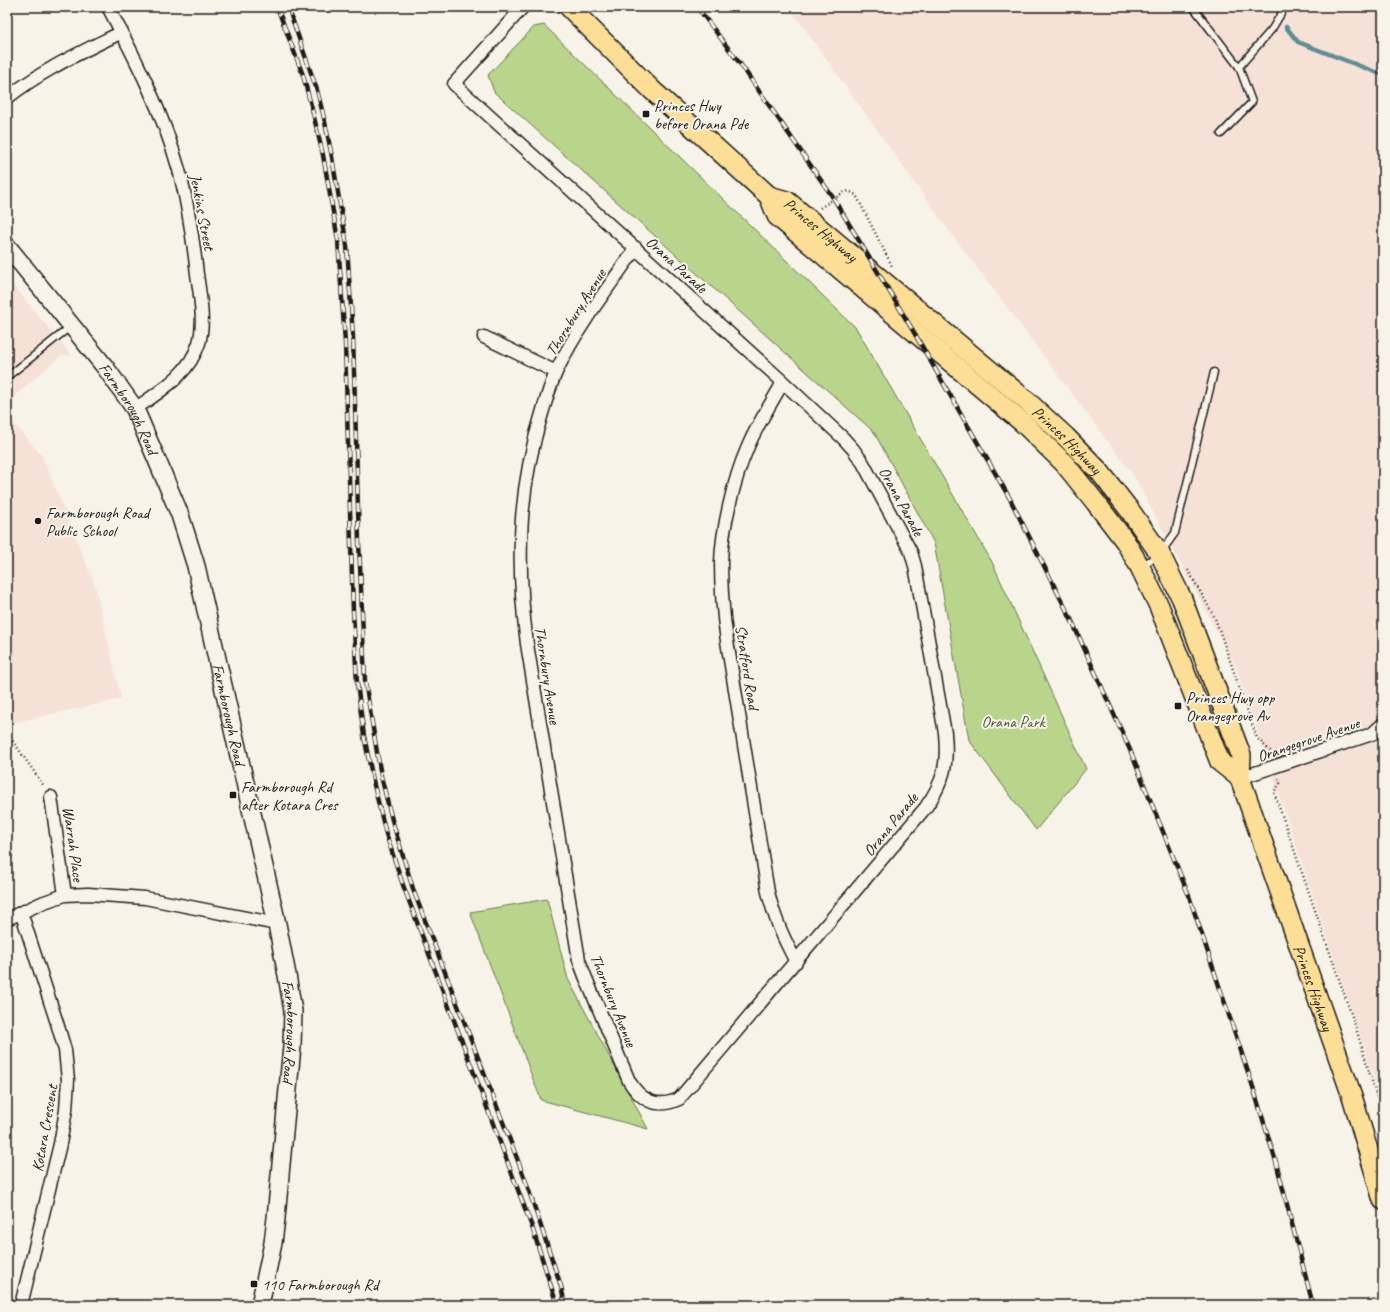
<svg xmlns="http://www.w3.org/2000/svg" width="1390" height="1312" font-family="Caveat,sans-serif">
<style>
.built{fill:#f6e1d7}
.green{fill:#b9d48b;stroke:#6a7854}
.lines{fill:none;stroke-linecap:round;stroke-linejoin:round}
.stream{stroke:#5e8d96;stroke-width:4.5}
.lane-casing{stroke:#1c1c1c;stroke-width:9}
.street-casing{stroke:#1c1c1c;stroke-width:15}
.secondary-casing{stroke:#1c1c1c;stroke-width:20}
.primary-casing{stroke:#1c1c1c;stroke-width:22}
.path{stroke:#1c1c1c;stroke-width:2.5;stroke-dasharray:1 3;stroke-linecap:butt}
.lane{stroke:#f7f3e8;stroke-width:6}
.street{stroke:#f7f3e8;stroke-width:12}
.secondary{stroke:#f7f3e8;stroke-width:17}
.primary{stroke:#fcde96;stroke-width:19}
.rail-casing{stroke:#1c1c1c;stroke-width:4.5}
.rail{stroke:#f7f3e8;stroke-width:3;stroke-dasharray:9;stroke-linecap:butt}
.poi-dot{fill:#1c1c1c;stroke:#f7f3e8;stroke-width:1.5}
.labels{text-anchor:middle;stroke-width:4;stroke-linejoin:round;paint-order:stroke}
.poi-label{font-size:16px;fill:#1c1c1c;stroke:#f7f3e8;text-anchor:start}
.street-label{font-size:16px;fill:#1c1c1c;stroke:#f7f3e8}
.park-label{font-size:16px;fill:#4b533d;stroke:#f7f3e8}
</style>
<rect width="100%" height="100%" fill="#f7f3e8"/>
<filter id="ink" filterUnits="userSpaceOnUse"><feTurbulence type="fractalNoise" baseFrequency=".025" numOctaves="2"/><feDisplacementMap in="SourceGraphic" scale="8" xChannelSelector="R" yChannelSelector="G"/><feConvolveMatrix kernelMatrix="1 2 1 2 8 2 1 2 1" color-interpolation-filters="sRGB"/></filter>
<g filter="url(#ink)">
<!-- built -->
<path class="built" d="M789 7H1383V1103L1236 667 1134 476 945 225Z
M7 278 72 356 62 355 7 402Z
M7 415 42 456 95 585 121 699 7 724Z"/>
<!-- green -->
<path class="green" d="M544 25 856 328 992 562 1086 769 1036 830 969 740 934 543 874 432 494 92 488 75 534 27Z
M547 899 568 979 648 1129 541 1100 470 912Z"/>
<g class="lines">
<!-- stream -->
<path class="stream" d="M1269 7 1271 9
M1286 27 1298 42 1383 75"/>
<!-- lane casing -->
<g class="lane-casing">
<path id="lane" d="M1193 7 1239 67 1272 29 1285 7
M1221 134 1252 102 1239 67
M7 377 70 327
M1141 566 1160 554 1175 533 1214 372"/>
</g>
<!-- street casing -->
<g class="street-casing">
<path id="street" d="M108 7C136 59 163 113 179 170 188 204 193 239 197 274 200 296 205 322 199 343 189 375 160 391 135 409
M523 7 454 84 783 382 843 438 853 449 863 463 911 552 915 566 945 733C948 765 944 781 926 807L679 1099C657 1109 641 1101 629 1081L585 976 579 960 527 644C516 562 518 489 543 410 547 397 551 383 557 370 578 326 608 288 636 248
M7 98C42 70 82 52 122 32
M484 337 556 372
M783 382C771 404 756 426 747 449 734 479 722 529 721 562 721 589 723 615 727 641L768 892C775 920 783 937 796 962
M1240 778 1372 734 1383 724
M51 797 65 895
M21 912 57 1023 65 1050 68 1080 66 1110 60 1144 21 1305
M7 919 44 902 65 895 88 894 145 898 277 924"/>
</g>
<!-- secondary casing -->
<g class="secondary-casing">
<g id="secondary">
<path id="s1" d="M7 246 105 367 135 409 157 460 180 515 196 566 277 924 287 975 293 1011 292 1046 276 1218 273 1243 260 1305"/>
</g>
</g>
<!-- primary casing -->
<g class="primary-casing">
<g id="primary">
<path d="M569 7 652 90 769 196 777 216 1022 422 1064 463 1096 503 1125 541 1140 567 1159 606 1220 762 1240 778"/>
<path id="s2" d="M769 196 787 201 1028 402 1066 437 1100 472 1131 512 1160 554 1182 599 1241 755 1240 778 1352 1096 1383 1200"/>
</g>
</g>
<!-- path -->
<path class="path" d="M820 208 843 193 849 191 856 195 892 266
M1188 570 1215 618 1257 738 1270 751 1271 755
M7 736 10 737 44 786
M1279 779 1280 783 1274 792 1355 1025 1383 1117"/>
<!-- lane -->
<use href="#lane" class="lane"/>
<!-- street -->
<use href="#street" class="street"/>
<!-- secondary -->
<use href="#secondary" class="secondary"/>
<!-- primary -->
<use href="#primary" class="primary"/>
<!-- rail casing -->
<g class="rail-casing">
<path id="rail" d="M277 7 303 75 312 109 323 155 338 240 345 343 353 611 357 683 364 736 374 785 386 834 403 885 532 1227 557 1305
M288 7 317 90 325 122 332 157 347 246 353 337 359 542 365 681 381 776 392 820 414 892 525 1179 561 1286 565 1305
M697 7 741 65 834 199 912 329 1009 497 1071 619 1130 750 1189 896 1253 1087 1276 1162 1313 1305"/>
</g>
<!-- rail -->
<use href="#rail" class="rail"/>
</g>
</g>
<!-- markers -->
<g class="poi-dot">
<rect x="642" y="110" width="8" height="8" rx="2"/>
<circle cx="38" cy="521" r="4"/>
<rect x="1174" y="702" width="8" height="8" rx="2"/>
<rect x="229" y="791" width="8" height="8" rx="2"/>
<rect x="250" y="1280" width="8" height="8" rx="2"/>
</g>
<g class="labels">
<!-- poi labels -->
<g class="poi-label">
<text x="654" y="111">Princes Hwy<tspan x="654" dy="18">before Orana Pde</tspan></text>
<text x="46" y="518">Farmborough Road<tspan x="46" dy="18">Public School</tspan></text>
<text x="1186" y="703">Princes Hwy opp<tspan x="1186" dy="18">Orangegrove Av</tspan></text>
<text x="241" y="792">Farmborough Rd<tspan x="241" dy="18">after Kotara Cres</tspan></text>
<text x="262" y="1290">110 Farmborough Rd</text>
</g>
<!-- street labels -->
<g class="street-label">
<text transform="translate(203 212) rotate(79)" y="6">Jenkins Street</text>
<text dy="6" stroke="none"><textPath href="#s2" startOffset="63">Princes Highway</textPath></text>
<text transform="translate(677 264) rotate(42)" y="6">Orana Parade</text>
<text transform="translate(575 312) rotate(-58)" y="6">Thornbury Avenue</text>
<text dy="6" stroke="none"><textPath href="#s1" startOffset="204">Farmborough Road</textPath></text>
<text dy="6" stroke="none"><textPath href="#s2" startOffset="387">Princes Highway</textPath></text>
<text transform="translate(902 501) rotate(61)" y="6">Orana Parade</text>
<text transform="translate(748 667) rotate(81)" y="6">Stratford Road</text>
<text transform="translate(548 675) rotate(81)" y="6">Thornbury Avenue</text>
<text dy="6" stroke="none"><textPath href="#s1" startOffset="528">Farmborough Road</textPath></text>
<text transform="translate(1308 739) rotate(-19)" y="6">Orangegrove Avenue</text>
<text transform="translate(890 824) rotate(-51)" y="6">Orana Parade</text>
<text transform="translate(74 844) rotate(82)" y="6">Warrah Place</text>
<text dy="6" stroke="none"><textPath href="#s2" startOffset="997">Princes Highway</textPath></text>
<text transform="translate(614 1000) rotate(68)" y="6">Thornbury Avenue</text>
<text dy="6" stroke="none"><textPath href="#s1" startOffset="852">Farmborough Road</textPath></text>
<text transform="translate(44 1128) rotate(-80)" y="6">Kotara Crescent</text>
</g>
<!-- park labels -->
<g class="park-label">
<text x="1013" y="727">Orana Park</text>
</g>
</g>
<!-- margin -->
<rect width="1390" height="1312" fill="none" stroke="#f7f3e8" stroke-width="24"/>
<rect x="12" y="12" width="1366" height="1288" fill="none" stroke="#1c1c1c" stroke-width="1.5" filter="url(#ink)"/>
</svg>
